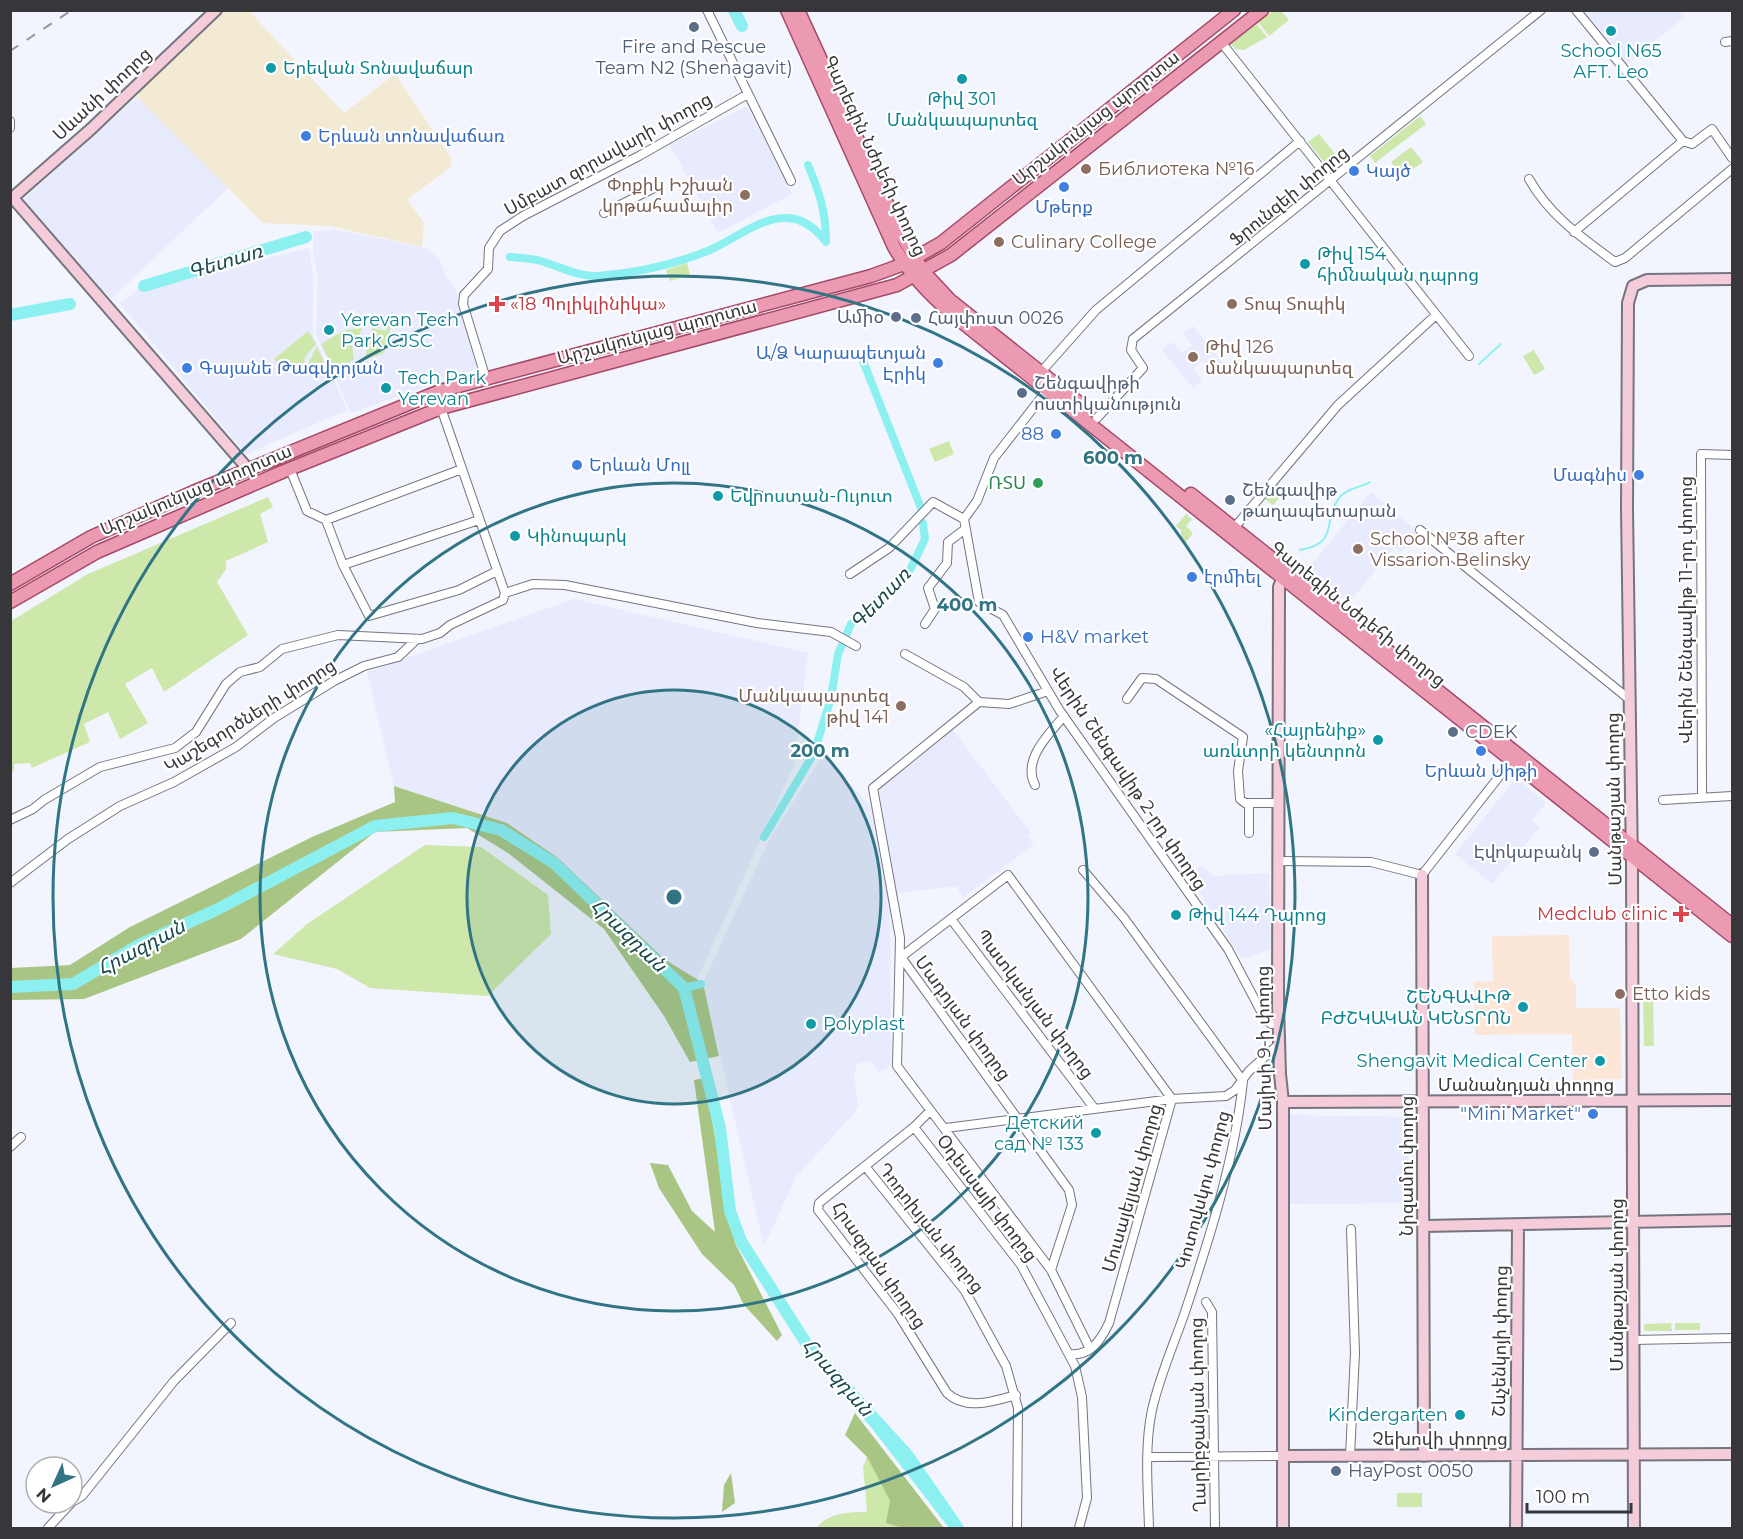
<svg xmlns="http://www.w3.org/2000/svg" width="1743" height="1539" font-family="Montserrat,'Noto Sans Armenian',sans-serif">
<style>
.commercial{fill:#f3ead4}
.built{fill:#e8eafd}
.medical{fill:#fbe6d8}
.green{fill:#cde8aa}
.forest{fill:#a9c584}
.water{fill:#8df0f0}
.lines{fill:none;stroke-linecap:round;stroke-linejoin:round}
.stream{stroke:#8df0f0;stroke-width:2}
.canal{stroke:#8df0f0;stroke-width:8}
.river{stroke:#8df0f0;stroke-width:12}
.street-casing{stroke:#74757f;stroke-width:10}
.secondary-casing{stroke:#74757f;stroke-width:14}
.primary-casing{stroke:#a44a67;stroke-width:15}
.street{stroke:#fff;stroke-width:8}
.secondary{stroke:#f5ccd9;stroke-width:10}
.primary{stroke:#ec99b2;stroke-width:12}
.rail{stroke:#96979e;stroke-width:2;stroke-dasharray:10 10;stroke-linecap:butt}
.ring{fill:none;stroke:#317484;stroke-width:3}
.service-dot{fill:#5c6f8a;stroke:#fff;stroke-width:2}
.culture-dot{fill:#0f9aa8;stroke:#fff;stroke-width:2}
.shop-dot{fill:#3f7fe0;stroke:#fff;stroke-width:2}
.education-dot{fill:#8d6e63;stroke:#fff;stroke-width:2}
.health-dot{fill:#e0444e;stroke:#fff;stroke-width:2}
.leisure-dot{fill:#2e9e5b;stroke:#fff;stroke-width:2}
.labels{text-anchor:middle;stroke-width:4.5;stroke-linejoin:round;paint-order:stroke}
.service-label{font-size:18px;fill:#4e5e75;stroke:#fff;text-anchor:start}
.culture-label{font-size:18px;fill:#0d838f;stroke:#fff;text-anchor:start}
.street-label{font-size:18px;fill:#37373b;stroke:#fff}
.shop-label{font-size:18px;fill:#366cbe;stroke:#fff;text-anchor:start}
.education-label{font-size:18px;fill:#785e54;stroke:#fff;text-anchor:start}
.health-label{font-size:18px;fill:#be3a42;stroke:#fff;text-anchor:start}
.leisure-label{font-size:18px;fill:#27864d;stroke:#fff;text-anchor:end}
.water-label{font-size:20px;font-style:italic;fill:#1c494a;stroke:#fff}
.centre{fill:#317484;stroke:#fff;stroke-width:3}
.ring-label{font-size:18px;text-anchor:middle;font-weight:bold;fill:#317484;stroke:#fff;stroke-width:4.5;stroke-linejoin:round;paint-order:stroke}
</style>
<rect width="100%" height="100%" fill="#f2f4fe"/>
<!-- commercial -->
<path class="commercial" d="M224 11H249L344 113 395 74 452 159 450 168 407 199 424 223 422 247 330 226 263 223 137 97 144 84Z"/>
<!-- built -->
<path class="built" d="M1581 11H1680L1685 16 1626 65Z
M137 97 228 188 111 299 23 200Z
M747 106 792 194 718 233 670 145Z
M337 230 425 248 439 258 447 278 455 289 477 369 351 413 316 334 318 279 313 250 314 231Z
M309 248 313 278V335L347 410 246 454 120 304 151 278 212 272Z
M1193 326 1224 364 1213 372 1203 360 1193 369 1202 381 1193 388 1162 350 1172 342 1182 353 1192 345 1183 333Z
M1371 492 1418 532 1401 553 1394 547 1349 603 1307 570Z
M574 599 808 653 794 765 697 980 663 959 558 858 507 823 394 786 367 672Z
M953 730 1030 832 1027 835 1034 844 963 898 957 886 897 893 879 789Z
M824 754 871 807 890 909 891 1066 878 1072 871 1060 857 1064 854 1075 858 1105 854 1113 796 1177 764 1246 703 983 769 840Z
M1516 778 1546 803 1532 820 1540 827 1492 884 1455 854Z
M1201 865 1213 876 1269 873 1271 949 1242 959 1188 875Z
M1290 1115 1409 1117 1408 1203 1286 1204Z"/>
<!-- medical -->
<path class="medical" d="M1569 935 1570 978 1576 986V1008H1620L1622 1079 1573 1080 1572 1034 1475 1035 1474 982 1493 981 1492 936Z"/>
<!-- green -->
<path class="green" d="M1273 11H1281L1289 20 1269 36 1258 22Z
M1257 24 1267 37 1244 50 1235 49 1231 44Z
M1420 116 1426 124 1375 163 1370 156Z
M1319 134 1335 154 1324 162 1308 142Z
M1411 147 1423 162 1402 177 1391 162Z
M687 263 690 275 670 281 666 270Z
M388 325 391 326 384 353 364 360 373 328 386 331Z
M362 328 356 349 345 330Z
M308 331 316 344 305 357 304 363 282 369 274 359Z
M343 331 352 346 354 360 334 370 321 344Z
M317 346 326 367 318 370 308 364Z
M1534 350 1545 369 1534 375 1523 356Z
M949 441 954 454 935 462 929 449Z
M1278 484 1286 491 1273 505 1265 499Z
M268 497 273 507 260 514 268 542 226 561V569L217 582 248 635 164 692 152 668 125 684 148 723 120 739 108 712 84 724 90 742 32 768 30 763 14 764V771L11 772V621L88 574Z
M1186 514 1192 519 1186 526 1193 533 1184 545 1181 542V530L1176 526Z
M425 845 481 847 548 895 551 934 488 996 370 988 337 969 273 954 307 924Z
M1643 998H1653L1654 1046H1644Z
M1671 1323 1672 1331H1644V1324Z
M1675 1323H1700V1330H1675Z
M867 1457 904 1528H817C826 1513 851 1512 867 1512L863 1467Z
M1397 1493H1422V1507H1397Z"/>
<!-- forest -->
<path class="forest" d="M394 786 507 823 558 858 664 959 703 983 719 1056 690 1062 664 1016 604 929 508 853 467 828 375 832 241 939 84 999 11 1000V968L70 965 130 927 312 837 395 802Z
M704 1078 735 1243 782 1335 777 1341 744 1305 734 1285 702 1254 659 1188 650 1163 668 1165 692 1211 715 1232 694 1080Z
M855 1413 944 1528H904L886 1523 890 1501 867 1457 845 1435Z
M731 1473 735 1503 722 1512 724 1485Z"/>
<!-- water -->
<path class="water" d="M848 1381 912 1451 965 1528H949L871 1427 838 1390Z"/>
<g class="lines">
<!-- stream -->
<path class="stream" d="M1479 364 1501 344
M1300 550C1341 543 1321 520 1340 497 1349 487 1360 488 1370 482"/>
<!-- canal -->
<path class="canal" d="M808 165C819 191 826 212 826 240
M510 257C520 258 532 258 541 261 560 267 579 277 598 276 635 273 676 264 710 250 733 240 759 218 785 218 801 217 817 229 826 242
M863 361 921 508
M764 837 814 753 831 698 838 654 851 624 910 570 925 539 923 523
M684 988 701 984"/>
<!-- river -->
<path class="river" d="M734 10 742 26
M144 286 306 237
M10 315 70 304
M10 987 73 984 139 945 216 910 375 826 453 818 501 830 554 863 684 988 720 1128 730 1211 741 1241 806 1343 854 1396"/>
<!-- street casing -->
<g class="street-casing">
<path id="street" d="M707 10 791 181
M1576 10 1683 141 1692 144 1712 129 1732 158
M1221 42 1469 356
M1725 42 1732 41
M10 121V128
M1529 179C1550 216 1581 237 1615 262L1625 258 1732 169
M604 213 658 186
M1574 232 1683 141
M1041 372 1096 310 1300 141
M486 379 463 304 464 295 488 269 489 248 500 231 523 216 639 156 748 94
M1048 389 994 458 977 501 964 519 979 602 1003 615 1060 711 1228 949 1264 1017 1271 1024 1279 1023
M441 408 505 593
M1097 418 1143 368 1131 350 1133 339 1541 10
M290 469 307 511 326 520 462 469
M326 520 343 565 369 616 459 590 497 571
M1234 528 1338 405 1436 315
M1420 530 1629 699
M343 565 479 520
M850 574 889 548 933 502 964 519
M505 593 533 584 565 585 757 623 831 632 856 646
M925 624 935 609 928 588 947 563 948 542 964 530
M905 654 964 687 979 702 1009 704 1048 691
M1127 699 1142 678 1156 679 1243 737 1238 771 1240 799 1245 803H1279
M979 702 873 788 900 938 897 1066 1051 1270 1090 1349
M1035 785C1022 760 1048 735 1064 716
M1702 797 1701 454 1732 455
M1663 800 1732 796
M10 820 33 809 44 800 100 767 175 748 196 732 226 684 240 672 260 667 282 649 338 635 422 639 440 633 450 625 503 600 505 593
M1249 833V803
M1279 861 1371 862 1422 875 1512 760
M1083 870 1124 918 1243 1081C1235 1159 1209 1240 1184 1315 1173 1346 1159 1378 1152 1410 1144 1448 1148 1490 1149 1528
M10 883 68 839 120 806 174 782 236 747 274 718 334 681 364 666 398 657 417 639
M951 919 1094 1108
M901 957 1008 875 1172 1099 1109 1323C1101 1340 1090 1357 1069 1354
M901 957 1069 1190 1072 1205 1051 1270
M930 1111 914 1127 825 1198 819 1203 818 1210 898 1314 947 1393C966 1411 994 1401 1016 1395
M914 1127 1021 1265 1075 1366 1082 1397 1087 1498 1079 1528
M946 1128 1172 1099 1226 1096 1235 1090 1249 1071 1279 1044
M10 1147 21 1137
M865 1166 965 1291 1006 1366 1018 1408 1017 1528
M1206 1302 1212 1312 1215 1528
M1633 1340 1732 1338
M1350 1456 1355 1353 1351 1229
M1149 1457 1283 1456
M72 1502 82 1496 174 1381 231 1323
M48 1528 71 1503"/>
</g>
<!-- secondary casing -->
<g class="secondary-casing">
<path id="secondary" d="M13 198 248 469
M10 200 91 129 216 10
M1422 875 1424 1456
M1283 1102 1732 1100
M1424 1226 1732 1220
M1283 1456 1732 1454
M1283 1528V1102L1280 1074 1278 1004 1279 587 1285 571
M1516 1528 1518 1225
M1634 1528 1632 865 1627 509 1628 303 1633 286 1647 280 1732 279"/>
</g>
<!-- primary casing -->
<g class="primary-casing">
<path id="primary" d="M787 10 894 247C912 278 936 301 963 323L1732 936
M798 10 901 234 923 271 950 300 1087 409
M1191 494 1732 925
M10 584 91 537 193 492 440 391 871 276 904 264 941 243 1234 10
M10 602 97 552 282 472 441 408 897 285 951 255 1262 10"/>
</g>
<!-- street -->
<use href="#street" class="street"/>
<!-- secondary -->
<use href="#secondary" class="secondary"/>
<!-- primary -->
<use href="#primary" class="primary"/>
<!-- rail -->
<path class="rail" d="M10 51 72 10"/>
</g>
<!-- distance rings -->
<circle cx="674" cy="897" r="207" fill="#317484" fill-opacity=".12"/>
<g class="ring">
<circle cx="674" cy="897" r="207"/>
<circle cx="674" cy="897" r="414"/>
<circle cx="674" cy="897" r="621"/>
</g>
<!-- markers -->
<g class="service-dot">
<circle cx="694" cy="27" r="6"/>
<circle cx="896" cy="317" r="6"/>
<circle cx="916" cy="318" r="6"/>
<circle cx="1022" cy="393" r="6"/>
<circle cx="1230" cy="500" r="6"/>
<circle cx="1453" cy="732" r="6"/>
<circle cx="1594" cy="852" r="6"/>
<circle cx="1336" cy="1471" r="6"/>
</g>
<g class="culture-dot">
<circle cx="1611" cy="31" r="6"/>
<circle cx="271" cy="68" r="6"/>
<circle cx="962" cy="79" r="6"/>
<circle cx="1305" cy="264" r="6"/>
<circle cx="329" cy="330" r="6"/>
<circle cx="386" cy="388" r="6"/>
<circle cx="718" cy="496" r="6"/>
<circle cx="515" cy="536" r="6"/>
<circle cx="1378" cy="740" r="6"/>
<circle cx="1176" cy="915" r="6"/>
<circle cx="1523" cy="1007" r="6"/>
<circle cx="811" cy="1024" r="6"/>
<circle cx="1600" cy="1061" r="6"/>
<circle cx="1096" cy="1133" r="6"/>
<circle cx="1460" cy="1415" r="6"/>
</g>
<g class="shop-dot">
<circle cx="306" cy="136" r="6"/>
<circle cx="1354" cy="171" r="6"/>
<circle cx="1064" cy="187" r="6"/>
<circle cx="938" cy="363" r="6"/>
<circle cx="187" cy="368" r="6"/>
<circle cx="1056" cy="434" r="6"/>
<circle cx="577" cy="465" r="6"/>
<circle cx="1639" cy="475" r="6"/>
<circle cx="1192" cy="577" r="6"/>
<circle cx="1028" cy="637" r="6"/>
<circle cx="1481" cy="751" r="6"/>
<circle cx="1593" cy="1114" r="6"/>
</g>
<g class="education-dot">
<circle cx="1086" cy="169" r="6"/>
<circle cx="745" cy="195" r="6"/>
<circle cx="999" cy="242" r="6"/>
<circle cx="1232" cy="304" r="6"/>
<circle cx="1193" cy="357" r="6"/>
<circle cx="1358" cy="549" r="6"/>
<circle cx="901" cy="706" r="6"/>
<circle cx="1620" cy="994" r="6"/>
</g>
<g class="health-dot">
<path d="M494 295h6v6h6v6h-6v6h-6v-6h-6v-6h6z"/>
<path d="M1678 905h6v6h6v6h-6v6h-6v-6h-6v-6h6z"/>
</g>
<circle class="leisure-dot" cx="1038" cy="483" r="6"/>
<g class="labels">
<!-- service labels -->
<g class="service-label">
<text x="694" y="53" text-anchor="middle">Fire and Rescue<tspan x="694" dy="21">Team N2 (Shenagavit)</tspan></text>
<text x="884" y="323" text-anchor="end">Ամիօ</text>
<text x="928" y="324">Հայփոստ 0026</text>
<text x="1034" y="389">Շենգավիթի<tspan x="1034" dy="21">ոստիկանություն</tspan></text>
<text x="1242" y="496">Շենգավիթ<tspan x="1242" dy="21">թաղապետարան</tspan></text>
<text x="1465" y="738">CDEK</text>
<text x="1582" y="858" text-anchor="end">Էվոկաբանկ</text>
<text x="1348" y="1477">HayPost 0050</text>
</g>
<!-- culture labels -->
<g class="culture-label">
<text x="1611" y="57" text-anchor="middle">School N65<tspan x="1611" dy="21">AFT. Leo</tspan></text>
<text x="283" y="74">Երեվան Տոնավաճար</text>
<text x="962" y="105" text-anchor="middle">Թիվ 301<tspan x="962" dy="21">Մանկապարտեզ</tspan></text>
<text x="1317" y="260">Թիվ 154<tspan x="1317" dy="21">հիմնական դպրոց</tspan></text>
<text x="341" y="326">Yerevan Tech<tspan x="341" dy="21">Park CJSC</tspan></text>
<text x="398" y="384">Tech Park<tspan x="398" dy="21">Yerevan</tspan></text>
<text x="730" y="502">Եվրոստան-Ույուտ</text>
<text x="527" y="542">Կինոպարկ</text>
<text x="1366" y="736" text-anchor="end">«Հայրենիք»<tspan x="1366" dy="21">առևտրի կենտրոն</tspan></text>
<text x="1188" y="921">Թիվ 144 Դպրոց</text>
<text x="1511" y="1003" text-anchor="end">ՇԵՆԳԱՎԻԹ<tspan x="1511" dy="21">ԲԺՇԿԱԿԱՆ ԿԵՆՏՐՈՆ</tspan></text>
<text x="823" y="1030">Polyplast</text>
<text x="1588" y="1067" text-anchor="end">Shengavit Medical Center</text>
<text x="1084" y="1129" text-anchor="end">Детский<tspan x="1084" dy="21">сад № 133</tspan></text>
<text x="1448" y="1421" text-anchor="end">Kindergarten</text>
</g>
<!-- street labels -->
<g class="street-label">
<text transform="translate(102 94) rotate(-43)" y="6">Սևանի փողոց</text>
<text transform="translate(1096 118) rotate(-38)" y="6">Արշակունյաց պողոտա</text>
<text transform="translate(608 154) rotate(-29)" y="6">Սմբատ զորավարի փողոց</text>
<text transform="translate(875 156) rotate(65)" y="6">Գարեգին Նժդեհի փողոց</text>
<text transform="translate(1289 196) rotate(-39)" y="6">Ֆրունզեի փողոց</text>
<text transform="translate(657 332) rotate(-15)" y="6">Արշակունյաց պողոտա</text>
<text transform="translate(196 490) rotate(-23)" y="6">Արշակունյաց պողոտա</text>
<text transform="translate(1686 610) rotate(-90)" y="6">Վերին Շենգավիթ 11-րդ փողոց</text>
<text transform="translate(1358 614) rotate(39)" y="6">Գարեգին Նժդեհի փողոց</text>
<text transform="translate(250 716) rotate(-32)" y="6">Կաշեգործների փողոց</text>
<text transform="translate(1128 778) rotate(56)" y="6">Վերին Շենգավիթ 2-րդ փողոց</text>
<text transform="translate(1614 799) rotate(-91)" y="6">Մանթաշյան փողոց</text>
<text transform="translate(1035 1004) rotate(53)" y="6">Պատկանյան փողոց</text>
<text transform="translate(963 1018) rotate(54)" y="6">Մադոյան փողոց</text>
<text transform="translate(1264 1048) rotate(-91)" y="6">Մայիսի 9-ի փողոց</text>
<text x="1526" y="1091">Մանանդյան փողոց</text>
<text transform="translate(1407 1166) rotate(-90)" y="6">Նիզամու փողոց</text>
<text transform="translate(1132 1188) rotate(-74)" y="6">Մուսայելյան փողոց</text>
<text transform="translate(1203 1190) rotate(-75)" y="6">Կոտովսկու փողոց</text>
<text transform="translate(987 1198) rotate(53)" y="6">Օդեսսայի փողոց</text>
<text transform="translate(931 1228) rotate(52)" y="6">Դոդոխյան փողոց</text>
<text transform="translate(879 1265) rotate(55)" y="6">Հրազդան փողոց</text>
<text transform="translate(1617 1285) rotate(-90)" y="6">Մանթաշյան փողոց</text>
<text transform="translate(1500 1341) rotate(-89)" y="6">Շևչենկոյի փողոց</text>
<text transform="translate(1198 1415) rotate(-91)" y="6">Ղարիբջանյան փողոց</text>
<text x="1440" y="1445">Չեխովի փողոց</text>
</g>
<!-- shop labels -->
<g class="shop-label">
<text x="318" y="142">Երևան տոնավաճառ</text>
<text x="1366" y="177">Կայծ</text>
<text x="1064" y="213" text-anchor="middle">Մթերք</text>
<text x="926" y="359" text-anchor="end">Ա/Ձ Կարապետյան<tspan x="926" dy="21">Էրիկ</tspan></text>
<text x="199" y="374">Գայանե Թագվորյան</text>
<text x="1044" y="440" text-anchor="end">88</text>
<text x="589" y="471">Երևան Մոլլ</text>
<text x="1627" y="481" text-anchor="end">Մագնիս</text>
<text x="1204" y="583">էրմիել</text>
<text x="1040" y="643">H&amp;V market</text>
<text x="1481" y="777" text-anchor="middle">Երևան Սիթի</text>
<text x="1581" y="1120" text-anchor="end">"Mini Market"</text>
</g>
<!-- education labels -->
<g class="education-label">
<text x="1098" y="175">Библиотека №16</text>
<text x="733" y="191" text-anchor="end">Փոքիկ Իշխան<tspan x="733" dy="21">կրթահամալիր</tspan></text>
<text x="1011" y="248">Culinary College</text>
<text x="1244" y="310">Տոպ Տոպիկ</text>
<text x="1205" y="353">Թիվ 126<tspan x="1205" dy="21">մանկապարտեզ</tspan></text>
<text x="1370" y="545">School №38 after<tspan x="1370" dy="21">Vissarion Belinsky</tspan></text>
<text x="889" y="702" text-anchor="end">Մանկապարտեզ<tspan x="889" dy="21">թիվ 141</tspan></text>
<text x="1632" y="1000">Etto kids</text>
</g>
<!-- health labels -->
<g class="health-label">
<text x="510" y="310">«18 Պոլիկլինիկա»</text>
<text x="1668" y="920" text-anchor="end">Medclub clinic</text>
</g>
<!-- leisure labels -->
<g class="leisure-label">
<text x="1026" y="489">ՌՏՍ</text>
</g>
<!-- water labels -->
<g class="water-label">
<text transform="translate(225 261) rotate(-17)" y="7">Գետառ</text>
<text transform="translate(880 598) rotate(-46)" y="7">Գետառ</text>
<text transform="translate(629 935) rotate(44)" y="7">Հրազդան</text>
<text transform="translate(141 947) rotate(-28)" y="7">Հրազդան</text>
<text transform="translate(838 1377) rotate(49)" y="7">Հրազդան</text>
</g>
</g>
<circle cx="674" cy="897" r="9" class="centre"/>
<g class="ring-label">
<text x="1113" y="464">600 m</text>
<text x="967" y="611">400 m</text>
<text x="820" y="757">200 m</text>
</g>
<!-- border -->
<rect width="1743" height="1539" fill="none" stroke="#37373b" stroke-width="24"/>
<!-- north arrow -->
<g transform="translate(54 1485) rotate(225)"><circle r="28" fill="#ffffff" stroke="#afafb1" stroke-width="1.5"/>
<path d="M0-4.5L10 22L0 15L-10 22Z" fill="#317484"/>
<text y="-9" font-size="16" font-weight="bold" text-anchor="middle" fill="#37373b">N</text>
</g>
<!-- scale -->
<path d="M1527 1503v9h104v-9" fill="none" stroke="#37373b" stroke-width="3"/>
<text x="1536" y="1503" font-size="18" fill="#37373b" stroke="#ffffff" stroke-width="4.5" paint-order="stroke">100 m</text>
</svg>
